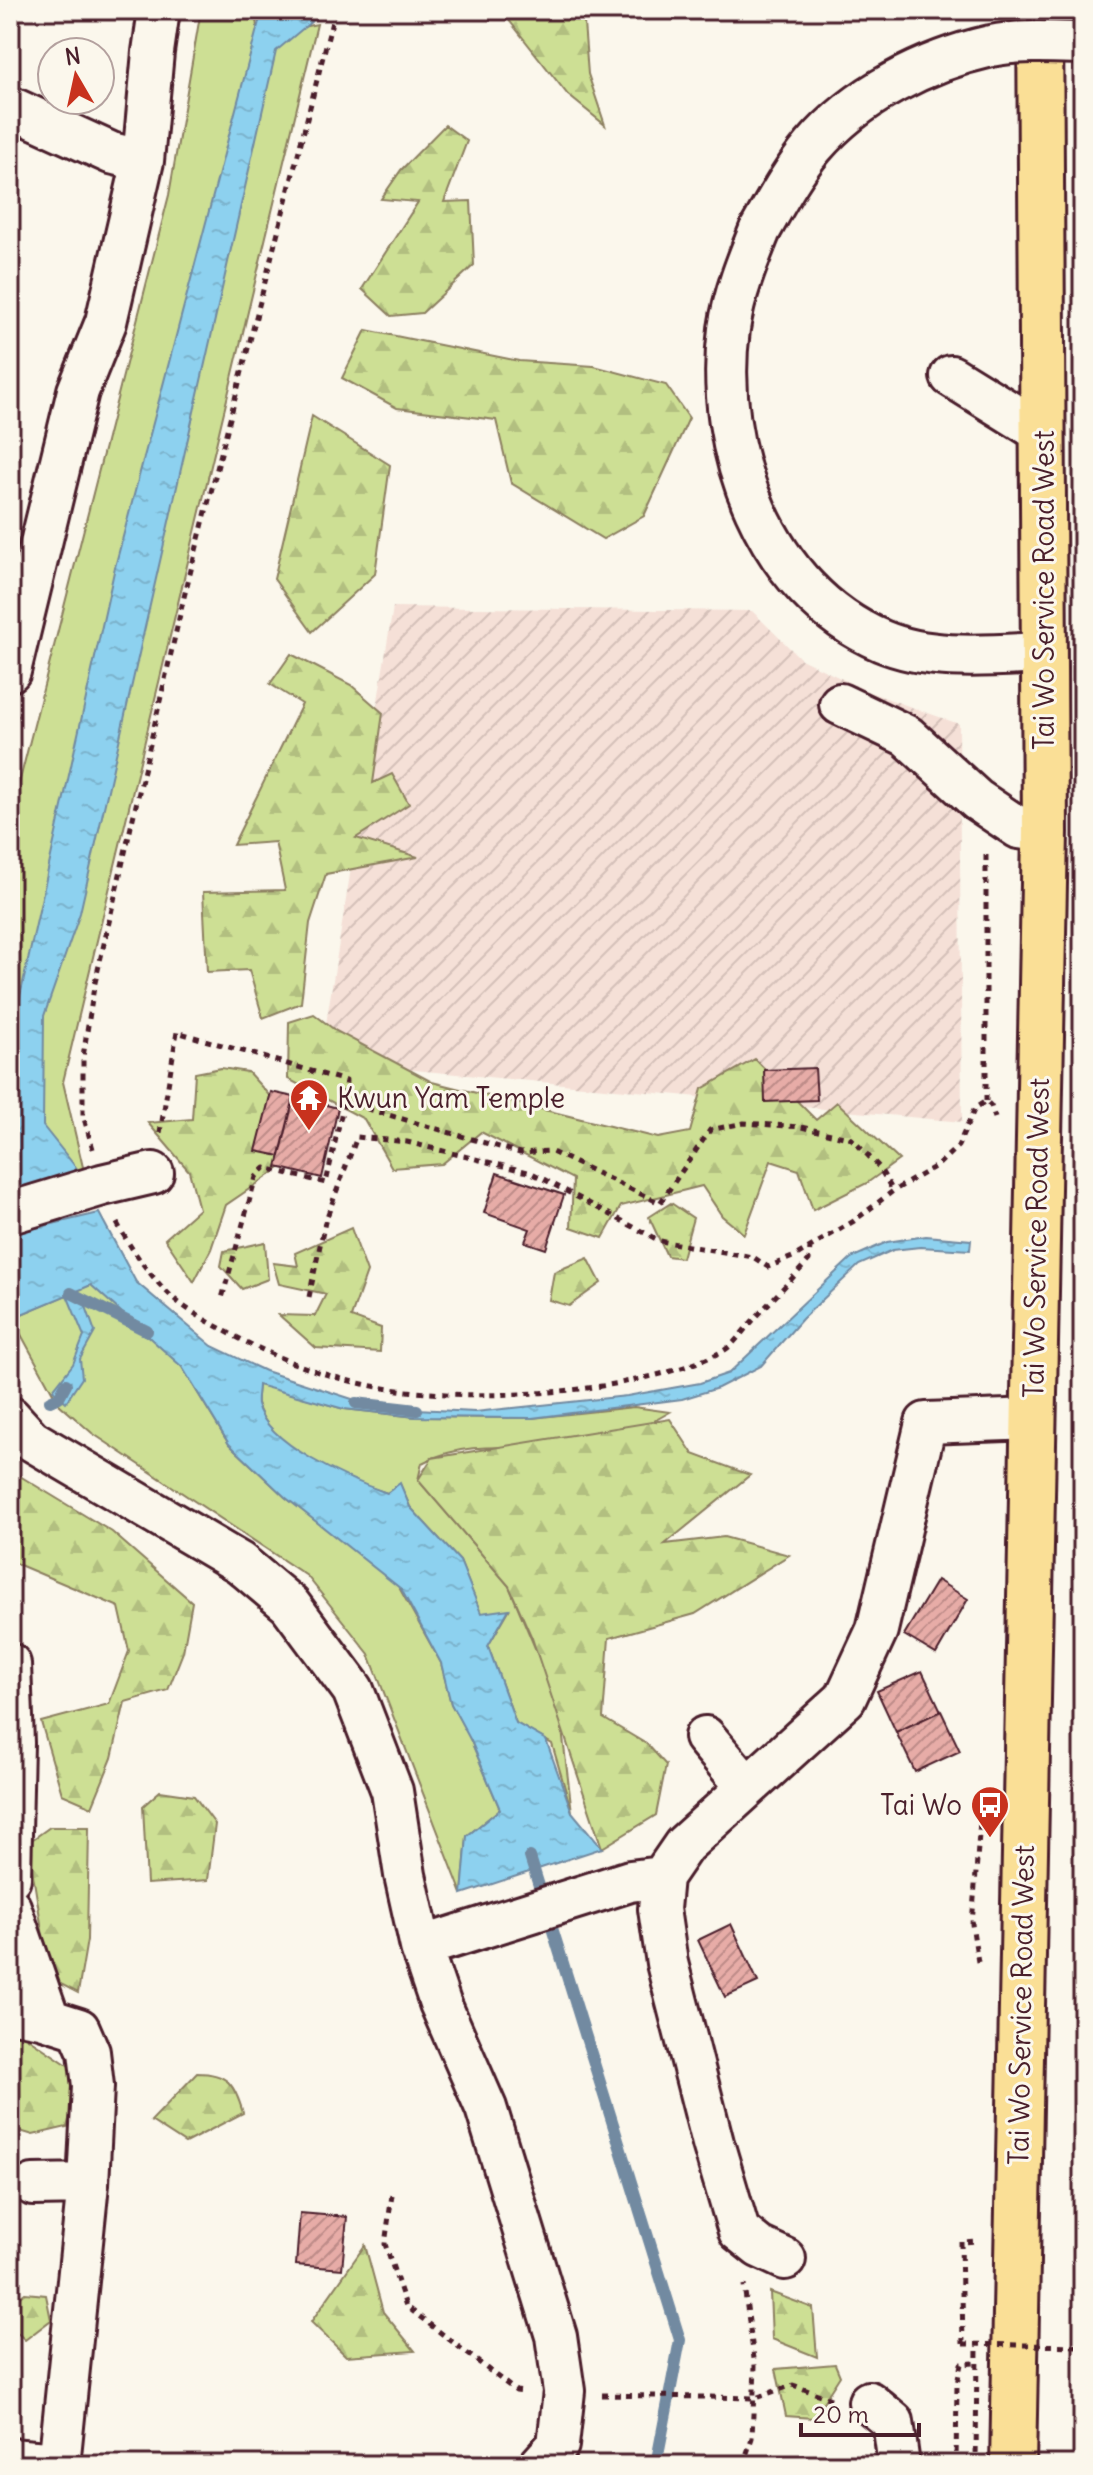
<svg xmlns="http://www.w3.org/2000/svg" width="1093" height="2475" font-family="Delius,sans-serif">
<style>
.industrial{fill:url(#industrial-furrows)}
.grass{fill:#cddf94;stroke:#8c7f60;stroke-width:2}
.forest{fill:url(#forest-firs);stroke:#8c7f60;stroke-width:2}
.water{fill:url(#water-ripples);stroke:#728aa1;stroke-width:2}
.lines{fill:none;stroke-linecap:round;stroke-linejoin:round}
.stream{stroke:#728aa1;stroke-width:12}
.building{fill:url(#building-hatch);stroke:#4a1f2b;stroke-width:2}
.minor-casing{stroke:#4a1f2b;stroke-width:46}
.major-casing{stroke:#4a1f2b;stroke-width:50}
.path{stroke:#4a1f2b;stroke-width:5;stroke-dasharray:6 6;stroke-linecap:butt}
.minor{stroke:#fbf7ec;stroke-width:40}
.major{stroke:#fadf96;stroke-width:44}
.minor-bridge-casing{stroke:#4a1f2b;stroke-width:46;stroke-linecap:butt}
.path-bridge{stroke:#4a1f2b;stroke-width:5;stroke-dasharray:6 6;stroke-linecap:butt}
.minor-bridge{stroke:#fbf7ec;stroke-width:40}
.labels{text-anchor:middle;stroke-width:6;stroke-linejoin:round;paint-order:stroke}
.street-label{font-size:28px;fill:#4a1f2b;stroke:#fbf7ec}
.poi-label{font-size:28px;fill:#4a1f2b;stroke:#fbf7ec;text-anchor:start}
</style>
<defs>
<pattern id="industrial-furrows" width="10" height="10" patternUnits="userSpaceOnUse" patternTransform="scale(2)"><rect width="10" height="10" fill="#f5e0d7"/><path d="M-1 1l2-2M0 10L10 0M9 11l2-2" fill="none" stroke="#d4c0b9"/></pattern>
<pattern id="forest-firs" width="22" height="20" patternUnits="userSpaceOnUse" patternTransform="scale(2)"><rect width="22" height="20" fill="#cddf94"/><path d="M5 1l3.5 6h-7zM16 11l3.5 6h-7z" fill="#b2bf80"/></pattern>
<pattern id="water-ripples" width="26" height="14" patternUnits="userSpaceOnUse" patternTransform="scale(2)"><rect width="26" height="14" fill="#8dd1ef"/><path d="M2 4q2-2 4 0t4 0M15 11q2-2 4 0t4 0" fill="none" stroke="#7bb3cd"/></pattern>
<pattern id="building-hatch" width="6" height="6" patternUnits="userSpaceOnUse" patternTransform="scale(2)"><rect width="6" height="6" fill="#e7aca7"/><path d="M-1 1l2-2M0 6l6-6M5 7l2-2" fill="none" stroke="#bd8b88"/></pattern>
</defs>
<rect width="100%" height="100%" fill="#fbf7ec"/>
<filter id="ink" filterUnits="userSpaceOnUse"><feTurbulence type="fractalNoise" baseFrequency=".0125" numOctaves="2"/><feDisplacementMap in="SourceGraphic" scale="16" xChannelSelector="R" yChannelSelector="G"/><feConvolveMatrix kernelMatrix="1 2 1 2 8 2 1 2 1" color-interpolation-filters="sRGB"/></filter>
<g filter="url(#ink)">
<!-- industrial -->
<path class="industrial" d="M393 607 752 611 801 659 869 692 959 724 962 1122 320 1061Z"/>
<!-- grass -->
<path class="grass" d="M201 10H255L258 36 317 24 63 1082 86 1180 10 1143V819L169 195Z
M97 1282 179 1362 229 1444 285 1497 396 1582 441 1663 451 1704 469 1736 500 1809 467 1836 462 1894 369 1654 307 1576 92 1433 59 1404 12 1318Z
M258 1384 344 1409 416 1417 532 1418 634 1407 670 1412C639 1430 613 1443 577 1447 525 1452 471 1437 422 1463L418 1480 509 1586 559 1705 572 1812 552 1744 516 1723 488 1646 509 1610 481 1614 460 1561 410 1507 400 1484 387 1493C347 1481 268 1448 257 1403 256 1398 258 1390 258 1384Z"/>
<!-- forest -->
<path class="forest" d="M501 10H583L588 74 605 125 568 95Z
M445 125 467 141 444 202 471 201 474 265 422 313 391 316 362 289 418 202 381 199 401 170Z
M366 330 519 361 594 366 666 385 689 418 644 516 603 539 511 483 496 420 397 408 342 378Z
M312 416 390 465 375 574 312 632 274 579Z
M291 654 351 685 383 713 373 783 392 774 409 804 356 838 418 857 326 874 310 923 301 1003 263 1018 249 970 207 972 203 892 285 890 275 842 233 845 302 704 270 684Z
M314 1014 336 1031 432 1082 658 1138 690 1132 702 1089 755 1059 816 1120 837 1102 899 1160 867 1183 813 1210 799 1170 771 1161 744 1234 722 1216 702 1186 621 1206 603 1238 571 1227 573 1179 481 1132 442 1164 392 1168 364 1119 288 1079 289 1022Z
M221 1068 248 1072 278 1105 305 1151 226 1205 211 1249 194 1282 165 1239 199 1209 189 1171 148 1123 192 1119 195 1073Z
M671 1203 693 1218 682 1258 667 1256 649 1217Z
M351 1228 367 1272 351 1317 381 1328 380 1352 316 1348 279 1315 315 1316 326 1294 279 1284 273 1263 298 1266 295 1253Z
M265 1242 268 1279 242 1289 221 1266 224 1251Z
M588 1258 601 1283 569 1306 549 1300 554 1272Z
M670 1419 693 1454 750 1475 665 1544 724 1537 789 1555 695 1614 609 1638 603 1718 648 1745 666 1765 656 1815 602 1848 532 1638 509 1586 418 1480 432 1458Z
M10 1470 112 1532 192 1602 183 1652 168 1690 125 1702 112 1758 92 1807 62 1794 41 1722 109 1704 129 1651 119 1607 10 1561Z
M160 1791 194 1796 215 1824 208 1880 147 1884 143 1806Z
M50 1827H89L87 1940 78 1993 47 1977C45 1931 33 1888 29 1842Z
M10 2026 81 2074 67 2127 33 2135 10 2128Z
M197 2073C228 2073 235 2085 243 2113L185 2143 151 2121Z
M365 2245 383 2312 415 2351 346 2356 311 2322Z
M770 2292 813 2308 817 2357 772 2339Z
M25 2293 46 2295 51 2320 25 2340 10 2326V2304Z
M835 2364 840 2376 813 2418 786 2416 776 2369Z"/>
<!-- water -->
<path class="water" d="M262 10H318V16L276 51 80 913 44 1016 43 1126 86 1180 10 1201V1089L19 1001 115 567Z
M99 1213 136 1282 212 1346 265 1371 377 1407 475 1412 627 1396 700 1383 729 1373 851 1258 887 1242 926 1236 971 1240 970 1250 920 1247 893 1250 859 1265 802 1319 761 1366 718 1388 682 1399 532 1418 416 1417 344 1409 258 1385C258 1390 256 1398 257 1404 267 1445 350 1480 387 1493L400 1483 410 1507 460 1561 481 1613 509 1609 488 1646 516 1723 546 1740 572 1812 602 1848 462 1894 467 1836 500 1809 471 1741 451 1704 441 1663 401 1589 285 1497 229 1444 182 1367 91 1285 77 1291 82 1295 95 1332 80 1359 82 1378 66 1402 53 1390 73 1364 84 1336 67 1295 12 1318 10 1314V1234Z"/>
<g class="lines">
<!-- stream -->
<path class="stream" d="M71 1293 147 1331
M50 1401 59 1397 66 1384
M356 1403 417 1410
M530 1857 680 2340 656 2465"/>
</g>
<!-- building -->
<path class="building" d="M815 1068 817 1100 765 1102 764 1070Z
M271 1092 294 1097 280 1156 256 1151Z
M294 1097 338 1108 322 1178 277 1167Z
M497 1173 564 1195 546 1249 525 1242 530 1229 484 1213Z
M937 1580 968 1599 936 1654 904 1635Z
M922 1671 941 1711 896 1732 877 1691Z
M941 1711 960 1751 915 1772 896 1732Z
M731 1924 758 1982 725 1997 698 1940Z
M300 2213 347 2217 342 2269 296 2265Z"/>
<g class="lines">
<!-- minor casing -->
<g class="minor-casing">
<path id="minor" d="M10 107 111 153 143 161
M760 230C747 262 734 294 729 329 713 448 765 591 882 641 932 662 993 655 1045 653
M951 376 1043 433
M10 671 78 391 106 322 143 161 153 52 159 10
M840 704 907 736 977 800 1019 828 1045 832
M10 1213 102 1185 153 1173
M10 1417 31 1440 240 1563 290 1605 353 1690 392 1791 405 1875 421 1947 440 2003 486 2108 556 2336 564 2391 558 2445 540 2465
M10 1664 13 1743 10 1878
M705 1737 747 1787
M10 1907 49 2019
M421 1947 630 1881 662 1877
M10 2011 41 2017 79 2029 89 2052 93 2086 88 2184 59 2465
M33 2185 88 2184
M785 2259 759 2247 739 2231 713 2143 667 1963 659 1909 662 1877 684 1845 845 1699 877 1630 926 1423 1034 1419
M869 2402 893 2422 899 2465
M10 2459 59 2463"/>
</g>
<!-- major casing -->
<g class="major-casing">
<path id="major" d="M1013 2465 1045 832 1040 10"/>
</g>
<!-- path -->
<path class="path" d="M10 744 17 710
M986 1101V854
M344 1102 520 1153 550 1151 660 1203 710 1130 744 1123 801 1127 852 1139 879 1167 893 1191
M160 1133 177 1032 346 1081 344 1102 326 1183 265 1168 256 1177 221 1302
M93 1149 83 1115V1057L94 987 184 597 335 10
M117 1223C131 1249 149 1275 171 1296 186 1310 209 1322 227 1332 269 1355 316 1374 363 1384 457 1405 635 1396 721 1352 732 1347 740 1335 747 1327 768 1304 789 1282 809 1260L810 1247
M309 1297 325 1222 357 1137 407 1142 532 1173 660 1241 753 1257 768 1267 795 1256 854 1221 893 1191 938 1165 958 1146 975 1108 986 1101 991 1106 995 1118
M10 1366 17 1379
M978 1962 972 1924 980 1821
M392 2195 385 2244 406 2306 516 2391 525 2392
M963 2344 961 2242 978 2241
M602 2395 755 2398 793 2385 831 2399
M743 2465 752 2438 755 2366 744 2285
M956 2465 957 2384 961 2364 975 2363"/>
<!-- minor -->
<use href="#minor" class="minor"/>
<!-- major -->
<use href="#major" class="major"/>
<!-- minor-bridge casing -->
<g class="minor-bridge-casing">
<path id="minor-bridge" d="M760 230C776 202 792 172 813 147 857 95 925 61 991 46 1021 40 1053 42 1083 43"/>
</g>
<!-- path-bridge -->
<path class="path-bridge" d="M963 2344 1083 2346
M976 2465 977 2345"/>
<!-- minor-bridge -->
<use href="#minor-bridge" class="minor-bridge"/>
</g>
</g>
<!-- icons -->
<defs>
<g id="temple-pin" transform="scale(2)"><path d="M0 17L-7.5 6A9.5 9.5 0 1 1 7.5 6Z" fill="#c8321e" stroke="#fbf7ec"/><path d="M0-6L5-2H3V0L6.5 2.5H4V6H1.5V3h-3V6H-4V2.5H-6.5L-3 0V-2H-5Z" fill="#fff"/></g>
<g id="bus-pin" transform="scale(2)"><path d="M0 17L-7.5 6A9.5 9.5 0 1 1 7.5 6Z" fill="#c8321e" stroke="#fbf7ec"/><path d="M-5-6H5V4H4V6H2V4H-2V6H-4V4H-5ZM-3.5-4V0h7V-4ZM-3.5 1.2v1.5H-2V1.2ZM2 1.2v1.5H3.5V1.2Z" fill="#fff"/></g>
</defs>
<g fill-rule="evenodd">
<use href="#temple-pin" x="309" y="1098"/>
<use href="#bus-pin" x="990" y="1805"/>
</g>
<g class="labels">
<!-- street labels -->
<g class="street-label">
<text transform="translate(1044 590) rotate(-90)" y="10">Tai Wo Service Road West</text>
<text transform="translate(1036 1238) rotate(-89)" y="10">Tai Wo Service Road West</text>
<text transform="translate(1021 2005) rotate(-89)" y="10">Tai Wo Service Road West</text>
</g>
<!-- poi labels -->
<g class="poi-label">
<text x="337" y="1108">Kwun Yam Temple</text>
<text x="962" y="1815" text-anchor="end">Tai Wo</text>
</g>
</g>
<!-- margin -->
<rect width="1093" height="2475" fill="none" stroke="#fbf7ec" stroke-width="40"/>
<rect x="20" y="20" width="1053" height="2435" fill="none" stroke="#4a1f2b" stroke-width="3" filter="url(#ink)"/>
<!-- north arrow -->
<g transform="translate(76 76) rotate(351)"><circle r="38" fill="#fbf7ec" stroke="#b4a19f" stroke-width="2"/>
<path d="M0-6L14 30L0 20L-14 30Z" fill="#c8321e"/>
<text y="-12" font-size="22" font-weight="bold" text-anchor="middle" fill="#4a1f2b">N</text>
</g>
<!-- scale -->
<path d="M801 2423v12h118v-12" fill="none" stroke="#4a1f2b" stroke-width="4"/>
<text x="813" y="2423" font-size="24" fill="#4a1f2b" stroke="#fbf7ec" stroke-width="6" paint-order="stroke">20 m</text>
</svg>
